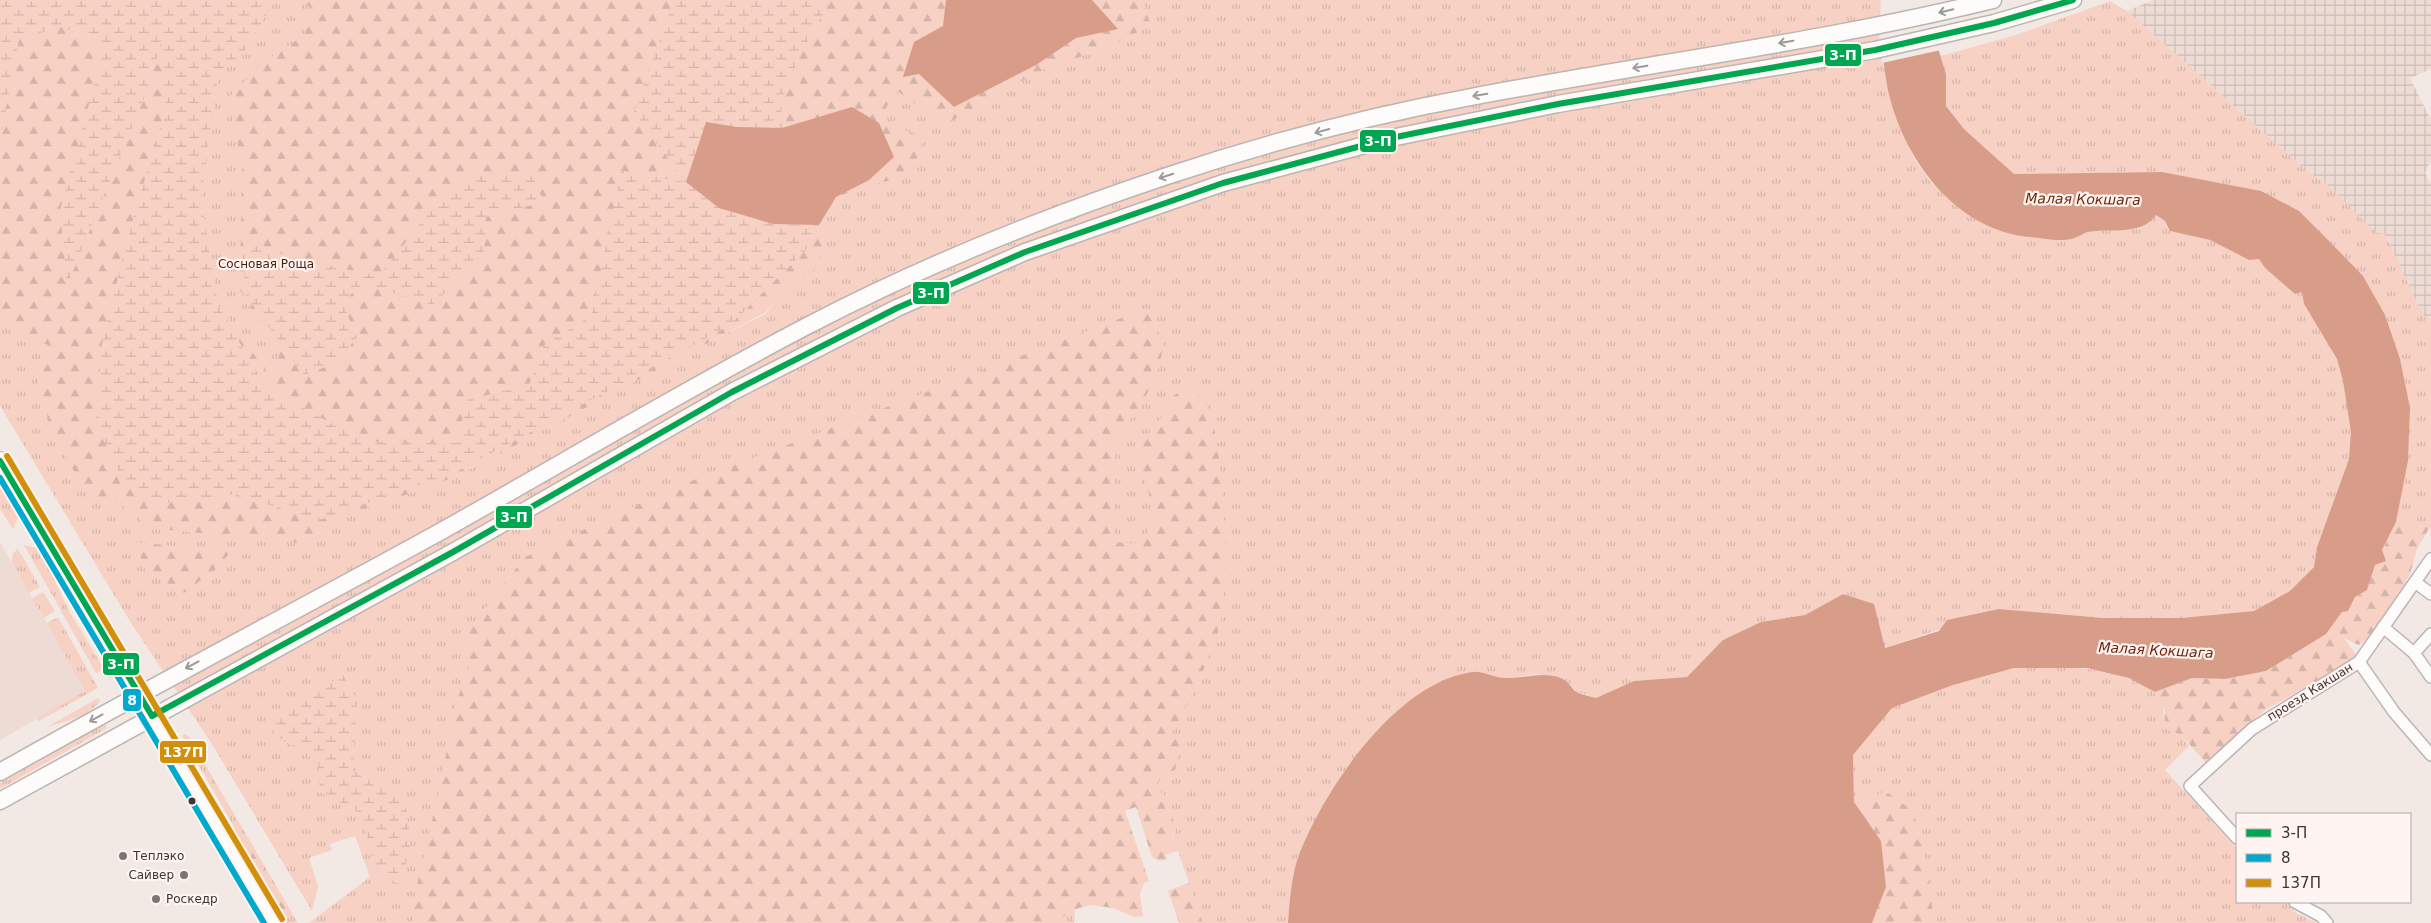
<svg xmlns="http://www.w3.org/2000/svg" width="2431" height="923" font-family="'DejaVu Sans',sans-serif">
<style>
.built{fill:#eddbd4}
.industrial{fill:url(#industrial-grid)}
.grass{fill:url(#grass-tufts);fill-rule:evenodd}
.forest{fill:url(#forest-firs)}
.wetland{fill:url(#wetland-marsh)}
.water{fill:#d89d89}
.pier{fill:#f2e9e5}
.lines{fill:none;stroke-linecap:round;stroke-linejoin:round}
.street-casing{stroke:#bbb4b2;stroke-width:14}
.secondary-casing{stroke:#bbb4b2;stroke-width:19}
.primary-casing{stroke:#bbb4b2;stroke-width:20}
.street{stroke:#fdfcfb;stroke-width:11}
.secondary{stroke:#fdfcfb;stroke-width:16}
.primary{stroke:#fdfcfb;stroke-width:18}
.bus-1-casing{stroke:#fff4f1;stroke-width:10}
.bus-2-casing{stroke:#fff4f1;stroke-width:10}
.bus-3-casing{stroke:#fff4f1;stroke-width:10}
.bus-1{stroke:#00a651;stroke-width:6}
.bus-2{stroke:#00a9ce;stroke-width:6}
.bus-3{stroke:#d2900a;stroke-width:6}
.oneway{stroke:#9d9998}
.bus-dot{fill:#3d3634;stroke:#fff4f1;stroke-width:2}
.poi-dot{fill:#7c7572;stroke:#fff4f1;stroke-width:2}
.labels{text-anchor:middle;stroke-width:4.5;stroke-linejoin:round;paint-order:stroke}
.park-label{font-size:12px;fill:#501c0a;stroke:#fff4f1}
.street-label{font-size:12px;fill:#3d3634;stroke:#fff4f1}
.poi-label{font-size:12px;fill:#3d3634;stroke:#fff4f1;text-anchor:start}
.water-label{font-size:14px;font-style:italic;fill:#6e2509;stroke:#fff4f1}
.line-badge{stroke:#fff4f1;stroke-width:2}
.badge-label{font-size:14px;text-anchor:middle;font-weight:bold;fill:#fff}
</style>
<defs>
<pattern id="industrial-grid" width="8" height="8" patternUnits="userSpaceOnUse" patternTransform="scale(1.25)"><rect width="8" height="8" fill="#eddbd4"/><path d="M0 4h8M4 0v8" fill="none" stroke="#ccbdb7"/></pattern>
<pattern id="grass-tufts" width="24" height="20" patternUnits="userSpaceOnUse" patternTransform="scale(1.25)"><rect width="24" height="20" fill="#f6d1c4"/><path d="M3 7l-1-3M5 7V3M7 7l1-3M15 17l-1-3M17 17v-4M19 17l1-3" fill="none" stroke="#d4b4a9"/></pattern>
<pattern id="forest-firs" width="22" height="20" patternUnits="userSpaceOnUse" patternTransform="scale(1.25)"><rect width="22" height="20" fill="#f6d1c4"/><path d="M5 1l3.5 6h-7zM16 11l3.5 6h-7z" fill="#d4b4a9"/></pattern>
<pattern id="wetland-marsh" width="20" height="14" patternUnits="userSpaceOnUse" patternTransform="scale(1.25)"><rect width="20" height="14" fill="#f6d1c4"/><path d="M1 5h8M5 5V1M11 12h8M15 12V8" fill="none" stroke="#d4b4a9"/></pattern>
</defs>
<rect width="100%" height="100%" fill="#f2e9e5"/>
<!-- built -->
<path class="built" d="M0 542 86 691 0 740Z"/>
<!-- industrial -->
<path class="industrial" d="M2153 0H2431V69L2410 78 2431 120V160L2425 173 2431 183V320L2423 315 2376 234 2330 187 2306 170 2127 11Z"/>
<!-- grass -->
<path class="grass" d="M0 0H1883L1890 98 1915 160 1931 182 1955 204 2071 239 2088 232 2139 228 2155 215 2165 221 2170 231 2210 240 2249 260 2259 259 2265 268 2295 294 2302 292 2304 304 2337 359 2343 381 2352 432 2349 459 2317 547 2314 567 2290 591 2254 611 2181 618H2103L2000 609 1884 648 1874 605 1843 594 1805 615 1761 622 1723 640 1687 677 1634 681 1596 698 1577 692 1563 678 1536 674 1504 679 1473 671 1293 873 1288 923H1203L1190 888 1168 891 1189 883 1178 851 1168 854 1171 840 1176 831 1167 798 1156 788 1162 775 1169 771 1181 746 1125 811 1075 908 1074 923H309L370 877 355 836 330 844 332 850 309 858 318 886 312 911 212 744 131 623 0 406ZM777 300 765 314 670 362 764 313Z
M2110 1 2127 11 2306 170 2330 187 2376 233 2384 232 2423 315 2431 319V535L2430 527 2396 522C2405 475 2416 431 2404 384L2202 180 2162 172 2014 174 1964 129 1946 106V74L1941 56 2019 34Z
M0 487 18 517 13 529 0 509Z
M24 545 37 548 48 566 69 611 104 669 96 673Z
M18 549 40 587 29 593 12 562 13 553Z
M43 592 55 611 44 618 32 598Z
M58 617 98 688 39 721 37 718 85 691 47 623Z
M2049 667C2082 668 2127 669 2154 692 2164 700 2164 716 2164 728L2181 735 2189 746 2165 770 2237 849V902H2285L2296 913 2317 923H1923L1933 914 1928 886 1887 792 1854 802 1853 755 1892 708 1953 685 2014 668Z
M98 698 100 701C88 717 65 721 47 727Z
M104 723 107 728 0 789V783Z
M185 734 189 737 298 923H287L234 836 233 825 182 736Z"/>
<!-- forest -->
<path class="forest" d="M0 0H275L244 52 218 75 201 198 218 305 269 375 283 363 240 290 242 164 228 98 264 62 303 36 314 10 301 0H1142L1151 26 1102 49 1037 72 944 125 899 92 886 107 888 124 924 137 911 177 882 182 836 197 819 225 824 247 813 273 796 281 764 313 458 476 327 523 313 544 150 528 119 503 93 497 72 468 52 431 37 380 56 346 24 340 0 314Z
M1148 308 1164 345 1155 381 1114 445V542L1144 544 1154 514 1137 448 1159 421 1174 395 1184 391H1194C1197 394 1202 398 1205 402 1225 433 1230 588 1220 625 1209 663 1190 699 1172 733L1178 737 1181 746 1175 770 1162 775 1156 788 1167 798 1176 829 1171 840 1168 854 1165 855 1167 860 1159 861 1152 857 1136 807 1125 811 1149 881 1144 883 1140 894 1143 916 1134 917 1113 908 1090 905 1069 911 1058 923H413L412 907 440 786 456 703 471 661 462 638 525 557 671 489Z
M2396 522 2430 527 2417 549 2410 574 2392 610 2372 638 2358 645 2344 638 2358 658 2265 710 2206 763 2181 735 2164 728 2165 711 2155 692 2192 678 2225 679 2266 671 2326 634 2342 612 2348 610 2355 597 2367 590 2375 565Z
M136 542 230 552 220 566 184 593 145 570Z
M1887 792 1913 811 1924 847 1933 914 1923 923H1872L1886 887 1854 802Z
M241 833 291 917 287 919 237 835Z
M1189 883 1190 888 1203 923H1179L1168 891Z"/>
<!-- wetland -->
<path class="wetland" d="M0 0H275L244 52 218 76 201 198 218 305 266 388 366 442 457 443 467 400 529 385 544 345 591 316 622 171 685 182 634 112 674 0H831L802 51 781 100 782 128 737 127 706 122 686 182 719 208 773 224 819 225 815 238 805 251 729 326 456 472 319 520 234 494 159 504 120 474 96 424 102 344 126 244 166 106 161 43 146 93 67 286 60 210 104 49 64 27 19 38 0 142Z
M477 172 532 175 544 202 486 217 484 251 433 305 363 284 342 302 357 337 336 363 304 375 246 296 242 246 260 244 289 257 379 276 441 197Z
M343 675 357 699 353 771 398 791 406 808 411 841 401 884 380 876 370 848 362 814 320 792 318 762 275 735 270 726 275 718Z"/>
<!-- water -->
<path class="water" d="M946 0H1092L1118 29 1076 38 1036 65 954 107 919 74 903 77 914 42 943 26Z
M1936 41 1946 74V106L1964 129 2014 174 2162 172 2261 191 2299 211 2330 242 2363 276 2385 315 2400 359 2410 408 2408 461 2396 522 2382 550 2386 561 2375 565 2367 590 2355 597 2348 611 2342 612 2326 634 2266 671 2225 679 2192 678 2155 692 2129 678 2087 668H2014L1953 685 1892 708 1853 755 1854 802 1881 841 1886 887 1872 923H1288C1290 899 1291 875 1300 852 1327 786 1396 683 1472 672 1482 670 1494 678 1505 678 1525 679 1540 671 1561 678 1567 680 1571 687 1575 691 1581 695 1590 696 1596 698L1634 681 1687 677 1723 640 1761 622 1805 615 1843 594 1874 604 1885 648 1939 631 1947 620 1999 609 2103 618H2181L2254 611 2290 591 2314 567 2317 547 2349 459 2351 432 2343 381 2337 359 2304 304 2302 292 2295 294 2265 268 2259 259 2249 260 2210 240 2170 231 2165 221 2156 215C2142 236 2110 228 2088 232 2082 234 2077 238 2071 239 2058 242 2042 238 2029 237 1958 230 1907 164 1890 98 1885 80 1884 60 1881 42Z
M852 107 879 123 894 157 869 180 836 197 819 225 773 224 719 208 686 182 706 122 737 127 782 128Z"/>
<!-- pier -->
<path class="pier" d="M1881 0H1939V41L1941 50 1882 63 1879 42Z"/>
<g class="lines">
<!-- street casing -->
<g class="street-casing">
<path id="street" d="M2415 582 2431 594
M2383 627 2414 653 2431 677
M2414 653 2431 634
M2359 662 2394 712 2431 755
M2237 838 2190 786 2252 729 2359 662 2431 559
M2295 902 2321 916 2327 923"/>
</g>
<!-- secondary casing -->
<g class="secondary-casing">
<path id="secondary" d="M0 772C145 690 292 613 438 533 561 464 682 391 807 326 922 266 1044 217 1167 176 1266 143 1368 116 1471 97 1645 64 1821 42 1993 0
M0 801 453 552 732 392 897 308 1025 252 1223 183 1391 138 1558 104 1875 50 1994 23 2073 0"/>
</g>
<!-- primary casing -->
<g class="primary-casing">
<path id="primary" d="M0 461 127 672 274 923"/>
</g>
<!-- street -->
<use href="#street" class="street"/>
<!-- secondary -->
<use href="#secondary" class="secondary"/>
<!-- primary -->
<use href="#primary" class="primary"/>
<!-- bus-1 casing -->
<g class="bus-1-casing">
<path id="bus-1" d="M0 461 152 716 453 552 732 392 897 308 1025 252 1223 183 1391 138 1558 104 1875 50 1994 23 2073 0"/>
</g>
<!-- bus-2 casing -->
<g class="bus-2-casing">
<path id="bus-2" d="M0 478 264 923"/>
</g>
<!-- bus-3 casing -->
<g class="bus-3-casing">
<path id="bus-3" d="M7 456 282 919"/>
</g>
<!-- bus-1 -->
<use href="#bus-1" class="bus-1"/>
<!-- bus-2 -->
<use href="#bus-2" class="bus-2"/>
<!-- bus-3 -->
<use href="#bus-3" class="bus-3"/>
</g>
<!-- one-way arrows -->
<defs><path id="oneway-shaft" d="M-6 0H5M1.5-3L5.5 0L1.5 3" fill="none" stroke-width="1.6" stroke-linecap="round" stroke-linejoin="round" transform="scale(1.25)"/></defs>
<g class="oneway">
<use href="#oneway-shaft" transform="translate(1946 11) rotate(167)"/>
<use href="#oneway-shaft" transform="translate(1786 42) rotate(170)"/>
<use href="#oneway-shaft" transform="translate(1640 67) rotate(170)"/>
<use href="#oneway-shaft" transform="translate(1480 95) rotate(170)"/>
<use href="#oneway-shaft" transform="translate(1322 131) rotate(165)"/>
<use href="#oneway-shaft" transform="translate(1166 176) rotate(162)"/>
<use href="#oneway-shaft" transform="translate(192 665) rotate(152)"/>
<use href="#oneway-shaft" transform="translate(96 718) rotate(151)"/>
</g>
<!-- markers -->
<circle class="bus-dot" cx="192" cy="801" r="4.5"/>
<g class="poi-dot">
<circle cx="123" cy="856" r="5"/>
<circle cx="184" cy="875" r="5"/>
<circle cx="156" cy="899" r="5"/>
</g>
<g class="labels">
<!-- park labels -->
<g class="park-label">
<text x="266" y="268">Сосновая Роща</text>
</g>
<!-- street labels -->
<g class="street-label">
<text transform="translate(2310 692) rotate(-32)" y="4">проезд Какшан</text>
</g>
<!-- poi labels -->
<g class="poi-label">
<text x="133" y="860">Теплэко</text>
<text x="174" y="879" text-anchor="end">Сайвер</text>
<text x="166" y="903">Роскедр</text>
</g>
<!-- water labels -->
<g class="water-label">
<text transform="translate(2083 199) rotate(1)" y="5">Малая Кокшага</text>
<text transform="translate(2156 650) rotate(3)" y="5">Малая Кокшага</text>
</g>
</g>
<g class="line-badge">
<rect x="1824" y="43" width="38" height="24" rx="5" fill="#00a651"/>
<rect x="1359" y="129" width="38" height="24" rx="5" fill="#00a651"/>
<rect x="912" y="281" width="38" height="24" rx="5" fill="#00a651"/>
<rect x="495" y="505" width="38" height="24" rx="5" fill="#00a651"/>
<rect x="102" y="652" width="38" height="24" rx="5" fill="#00a651"/>
<rect x="122" y="688" width="20" height="24" rx="5" fill="#00a9ce"/>
<rect x="159" y="740" width="48" height="24" rx="5" fill="#d2900a"/>
</g>
<g class="badge-label">
<text x="1843" y="60">3-П</text>
<text x="1378" y="146">3-П</text>
<text x="931" y="298">3-П</text>
<text x="514" y="522">3-П</text>
<text x="121" y="669">3-П</text>
<text x="132" y="705">8</text>
<text x="183" y="757">137П</text>
</g>
<!-- legend -->
<rect x="2236" y="813" width="175" height="90" fill="#fff4f1" stroke="#b1a8a5"/>
<rect x="2246" y="829" width="25" height="8" fill="#00a651" stroke="#b1a8a5"/>
<text x="2281" y="838" font-size="15" fill="#3d3634">3-П</text>
<rect x="2246" y="854" width="25" height="8" fill="#00a9ce" stroke="#b1a8a5"/>
<text x="2281" y="863" font-size="15" fill="#3d3634">8</text>
<rect x="2246" y="879" width="25" height="8" fill="#d2900a" stroke="#b1a8a5"/>
<text x="2281" y="888" font-size="15" fill="#3d3634">137П</text>
</svg>
